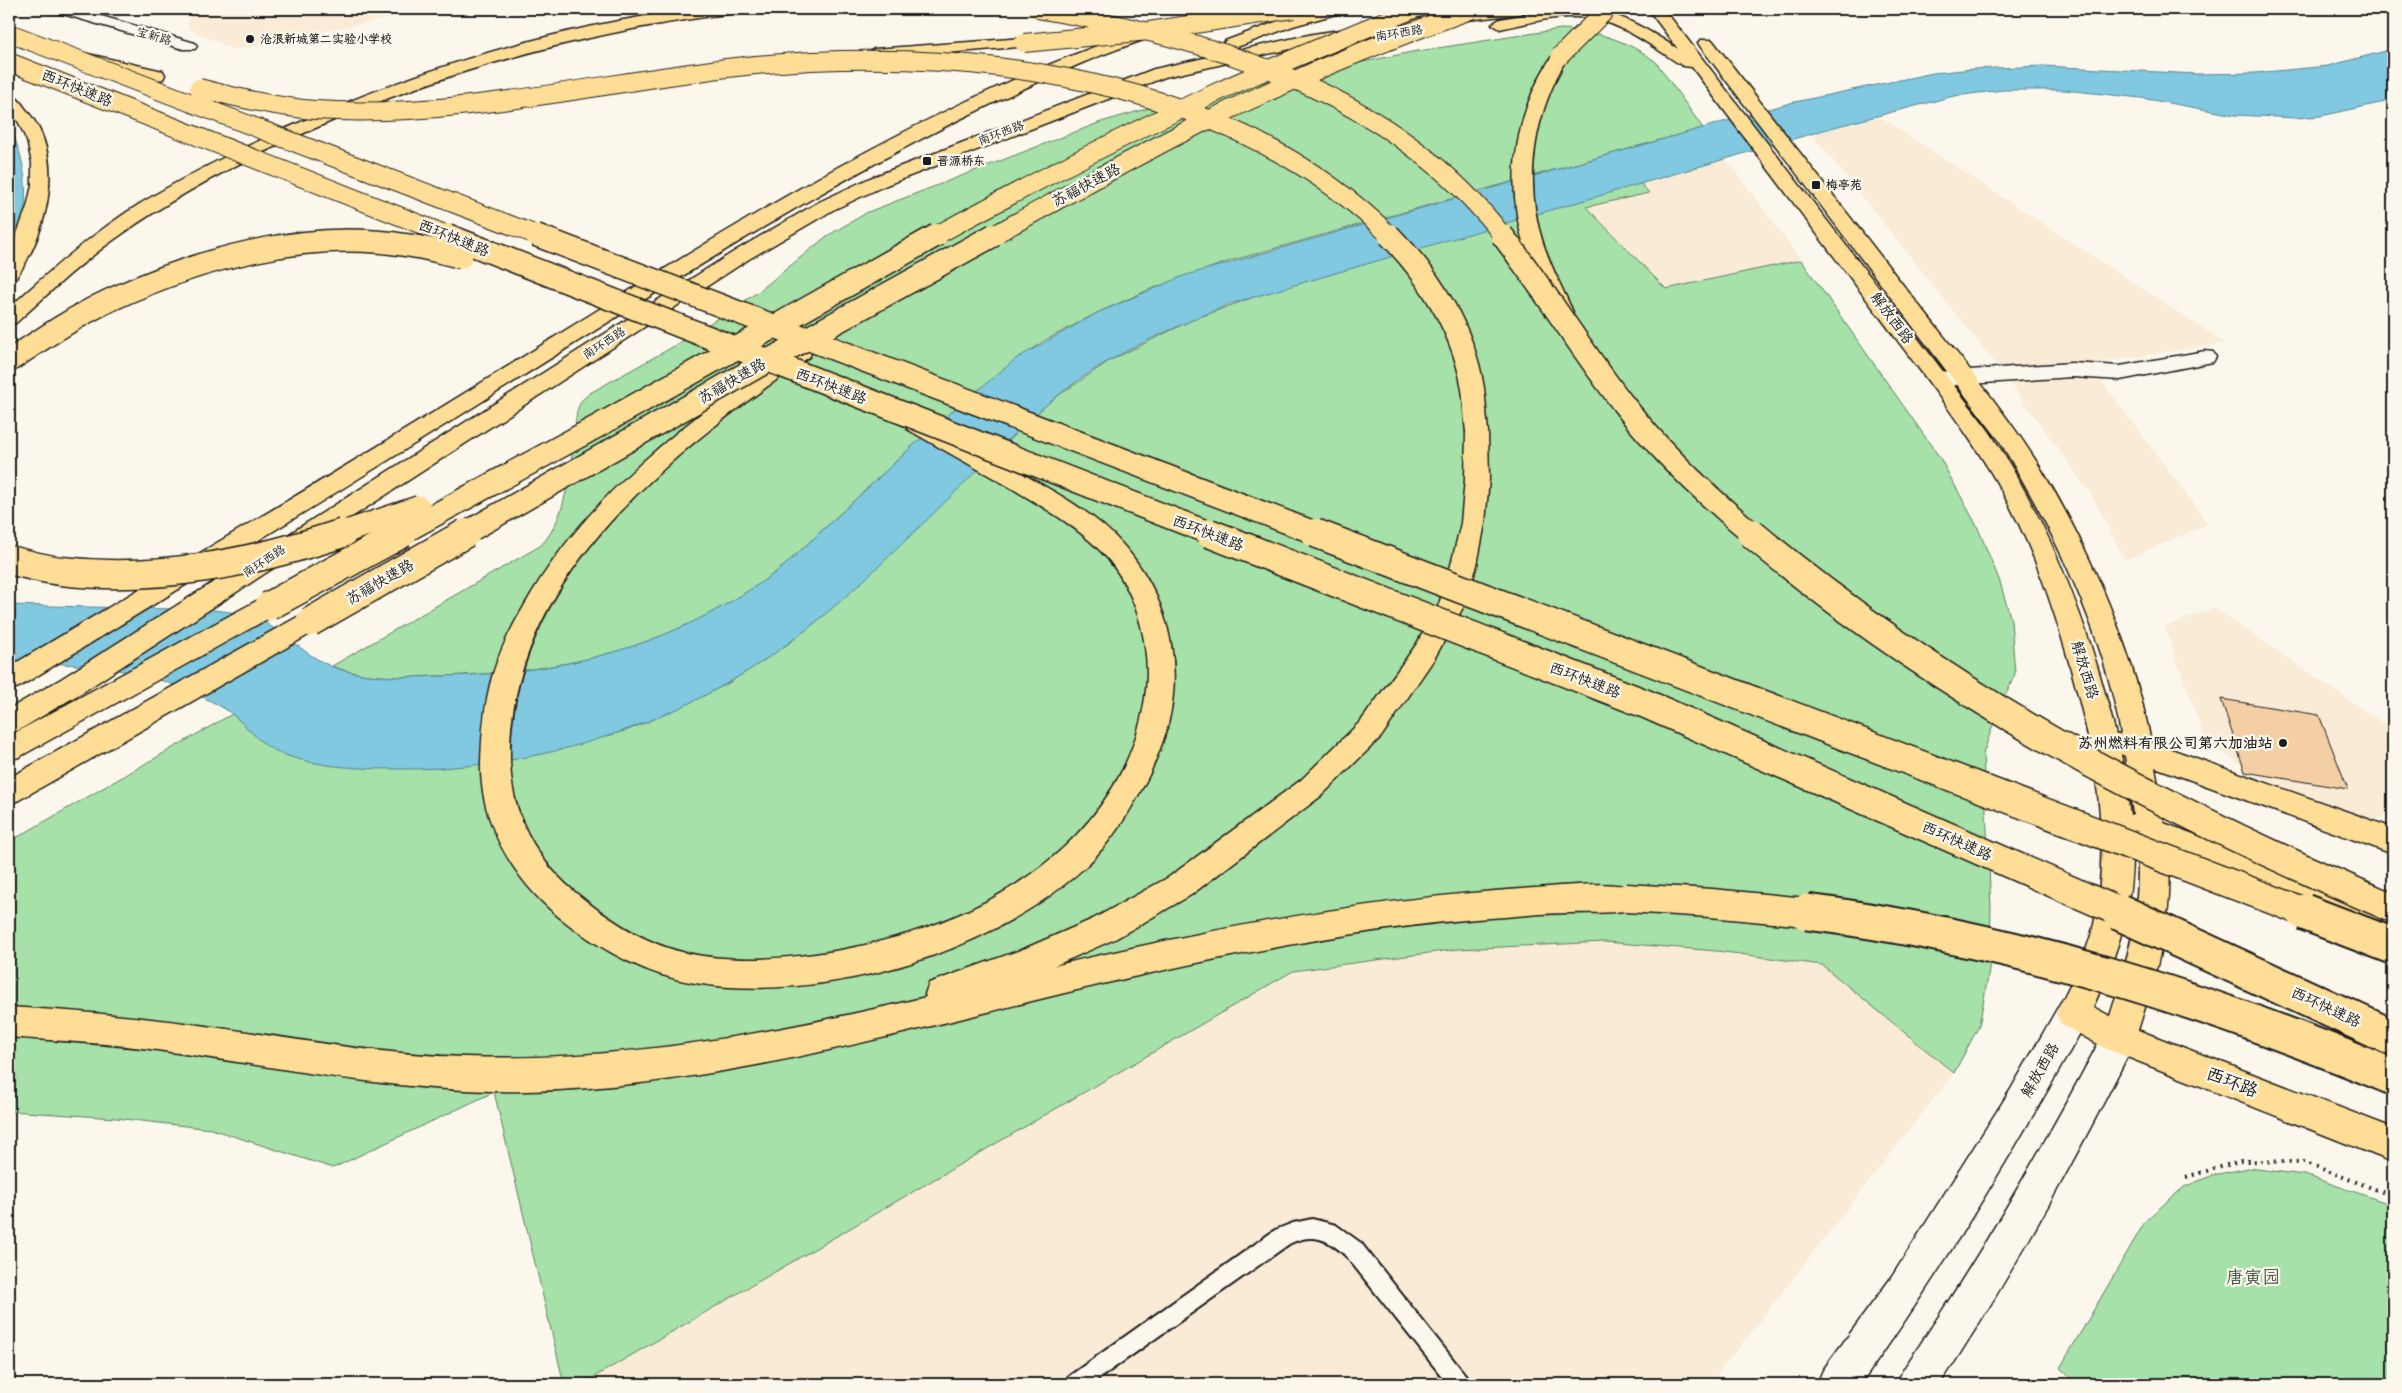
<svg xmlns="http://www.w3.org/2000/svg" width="2402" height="1393" font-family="Pangolin,'LXGW WenKai TC',sans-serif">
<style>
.built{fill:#f9ebd6}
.green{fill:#a5e1a8;stroke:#607e62}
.water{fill:#80c9e0;stroke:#588492}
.building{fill:#f4cea4;stroke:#1c1c1c}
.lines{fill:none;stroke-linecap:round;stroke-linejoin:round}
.service-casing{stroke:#1c1c1c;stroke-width:4}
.minor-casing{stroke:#1c1c1c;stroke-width:3}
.tertiary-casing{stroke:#1c1c1c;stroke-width:3}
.secondary-casing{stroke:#1c1c1c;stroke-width:3}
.primary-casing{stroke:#1c1c1c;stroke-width:3}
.trunk-casing{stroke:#1c1c1c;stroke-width:3}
.path{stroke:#1c1c1c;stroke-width:4;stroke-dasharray:2 5;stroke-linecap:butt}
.service{fill:#fbf7ec;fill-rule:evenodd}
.minor{fill:#fbf7ec;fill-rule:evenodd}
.tertiary{fill:#fbf7ec;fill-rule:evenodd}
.secondary{fill:#fbf7ec;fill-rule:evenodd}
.primary{fill:#fede96;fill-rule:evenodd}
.trunk{fill:#fede96;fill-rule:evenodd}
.trunk-bridge-far3-casing{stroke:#1c1c1c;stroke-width:20;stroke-linecap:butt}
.trunk-bridge-far2-casing{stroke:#1c1c1c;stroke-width:25;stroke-linecap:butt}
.trunk-bridge-far1-casing{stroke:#1c1c1c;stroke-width:31;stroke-linecap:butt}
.trunk-bridge-casing{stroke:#1c1c1c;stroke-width:39;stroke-linecap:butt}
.trunk-bridge-far3{stroke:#fede96;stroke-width:18}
.trunk-bridge-far2{stroke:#fede96;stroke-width:22}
.trunk-bridge-far1{stroke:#fede96;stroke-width:28}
.trunk-bridge{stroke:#fede96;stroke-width:35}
.poi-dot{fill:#1c1c1c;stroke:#fbf7ec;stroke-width:2}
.labels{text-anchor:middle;stroke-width:4.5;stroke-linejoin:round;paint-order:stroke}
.far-street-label{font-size:12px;fill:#1c1c1c;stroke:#fbf7ec}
.far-poi-label{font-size:12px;font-weight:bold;fill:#1c1c1c;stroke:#fbf7ec;text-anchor:start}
.street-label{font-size:15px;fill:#1c1c1c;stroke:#fbf7ec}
.poi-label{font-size:15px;font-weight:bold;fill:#1c1c1c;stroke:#fbf7ec;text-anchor:end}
.near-street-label{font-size:18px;fill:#1c1c1c;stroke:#fbf7ec}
.near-park-label{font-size:18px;fill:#455746;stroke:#fbf7ec}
</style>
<rect width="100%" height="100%" fill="#fbf7ec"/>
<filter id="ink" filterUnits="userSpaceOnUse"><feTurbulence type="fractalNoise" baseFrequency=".02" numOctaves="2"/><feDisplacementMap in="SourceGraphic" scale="10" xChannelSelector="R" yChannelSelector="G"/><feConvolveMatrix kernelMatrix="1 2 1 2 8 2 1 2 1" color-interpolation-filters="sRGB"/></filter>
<g filter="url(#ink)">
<!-- built -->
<path class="built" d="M190 9H433L234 50 188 28Z
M1880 117 2225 343 2089 364 2208 524 2125 560 2091 494 2040 424 2000 369 1812 134Z
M1726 159 1801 260 1666 289 1585 206 1649 193 1640 183Z
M2214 608 2393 730V812L2373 822 2281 791 2206 741 2165 627Z
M1605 942 1717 951 1822 965 1954 1073 1710 1384H582L1293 971 1459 949Z"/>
<!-- green -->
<path class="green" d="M1561 29C1595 30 1629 41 1656 62L1703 128 1230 261 1148 290 1097 313 1042 342 933 427 784 566C677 647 569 673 437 676 403 677 364 679 332 666L540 546C571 517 571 451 577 411L581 401 590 393 678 344 758 292 827 236 868 212 1101 122 1177 100 1412 52Z
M1640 183 1649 193 1586 207 1666 289 1801 260 1940 458 1978 528 2000 582 2011 620 2015 674 1994 722 1983 754 1991 907 1989 971 1979 1026 1954 1073 1822 965 1717 951 1605 942 1459 949 1293 971 582 1384H564L494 1092 333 1168 211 1129 116 1118 9 1111V842L232 714 268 746 291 757 355 767 441 768 573 745 628 730 659 717 727 684 788 644 817 621 1049 402 1109 361 1192 320 1264 293Z
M2249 1168 2305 1175 2393 1205V1384H2077L2060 1368 2146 1220 2184 1187 2213 1175Z"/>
<!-- water -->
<path class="water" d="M2393 49V97L2380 103 2321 116 2296 118 2235 115 2141 98 2064 90H2003L1954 96 1831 128 1230 304C1179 326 1126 347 1080 379 1027 416 983 466 936 511 889 556 842 604 790 642 681 724 540 769 404 769 363 769 302 768 267 746 254 737 244 723 231 713 214 701 193 693 174 685 123 665 63 664 9 661V605L214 610C230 612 247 613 262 621 289 636 312 662 342 670 375 679 411 677 444 676 572 673 681 644 784 566L933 427 1017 358 1097 313 1183 276 1790 103 1933 73 1973 69 2044 66 2197 74 2255 73 2328 66Z
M9 127C32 169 30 221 9 264Z"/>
<!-- building -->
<path class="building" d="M2221 699 2319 715 2348 789 2245 772Z"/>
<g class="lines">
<!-- service casing -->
<g class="service-casing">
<path id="service" d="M1312 1219 1336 1225 1361 1243 1467 1377 1470 1384H1448L1347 1257C1329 1239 1313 1232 1289 1244L1091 1384H1065L1068 1377 1275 1230 1293 1223Z"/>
</g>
<!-- minor casing -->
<g class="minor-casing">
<path id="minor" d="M2205 351 2213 352 2216 357 2213 362 2120 380 2072 377 1939 386 1931 384 1928 379 1931 374 1939 372 2072 363 2120 366Z"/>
</g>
<!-- tertiary casing -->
<g class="tertiary-casing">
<path id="tertiary" d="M53 9H77L195 43 197 46 195 49H183L56 12Z"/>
</g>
<!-- secondary casing -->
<g class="secondary-casing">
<path id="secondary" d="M2073 998 2085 1002 2090 1013 2085 1024C2016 1148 1943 1269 1861 1384H1817L1823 1370 1891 1278 2011 1089 2061 1002Z
M2119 1022 2131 1027 2136 1038 2131 1049C2073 1164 2011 1277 1940 1384H1897L1903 1370C1978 1260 2045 1145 2107 1027Z"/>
</g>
<!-- primary casing -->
<g class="primary-casing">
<path id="primary" d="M1214 9H1238L1235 12C1184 27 1132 42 1082 63 877 149 690 271 502 389 342 490 180 588 19 687L9 690V667C169 571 330 477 489 378 676 262 870 134 1076 54 1121 36 1168 22 1214 9Z
M1321 9H1346L1343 12 1293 26 1237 47H1225L1223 44 1225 41 1281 20Z
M1481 9H1528L1520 14 1450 22 1313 44 1165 77 884 186 833 210 749 259 81 693 19 730 9 733V709L61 679 735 251 819 202 870 178 1154 69 1313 34Z
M1557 9C1569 9 1582 7 1593 9 1624 15 1652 32 1678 49L1648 9H1664L1989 431C2050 524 2090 627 2116 735L2121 734C2103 629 2053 530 1999 440L1700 46 1698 43 1700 40H1712C1775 121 1839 203 1903 285 1941 334 1981 381 2016 431 2076 516 2132 641 2151 742L2393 828V854L2155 767 2164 823 2249 855 2378 909 2383 919 2378 929 2367 933 2168 850C2175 913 2157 970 2138 1030L2393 1128V1162L2107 1049 2061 1024 2056 1013C2070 984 2087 955 2094 924 2110 847 2098 770 2078 695 2061 631 2041 566 2011 508 1975 439 1926 379 1880 317 1817 234 1754 151 1692 67L1683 66C1651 46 1616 17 1576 17 1551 16 1525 24 1500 29L1492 24 1500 19ZM2121 754 2125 756 2133 814 2130 815ZM2132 836 2136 838C2143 904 2130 954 2110 1016L2093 1007C2121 947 2134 903 2132 836Z"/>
</g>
<!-- trunk casing -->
<g class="trunk-casing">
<path id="trunk" d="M693 9H735L727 14C585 32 451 69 320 126 251 156 184 190 122 234 84 260 50 292 16 323L9 325V308C46 274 85 240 127 212 185 175 247 145 310 118 432 65 561 26 693 9Z
M1024 38 1032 43 1030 46 874 59 866 54 874 49Z
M1560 51 1568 56C1534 114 1522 181 1544 246 1552 269 1563 290 1573 312L1570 316 1563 318 1556 316 1553 312C1543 290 1532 268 1524 245 1504 180 1516 109 1554 53Z
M88 54 163 71 165 75 163 79 157 80 82 62 80 59 82 56Z
M9 94C18 96 22 105 28 112 66 158 48 232 16 278L9 280V255L27 207 32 185V163L27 141 18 121 9 110Z
M801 346 809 347 812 352 809 357C675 450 512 573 510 752 509 812 534 860 581 897 611 921 645 943 682 952 725 962 772 960 815 954 936 937 1065 884 1123 769 1137 740 1146 708 1147 675 1147 634 1135 592 1108 559 1081 528 1043 507 1008 486 974 467 940 448 907 429L904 424 907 419 915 417 923 419C956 437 989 456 1023 474 1058 494 1096 514 1123 545 1159 585 1178 640 1173 694 1171 722 1161 749 1149 775 1132 809 1112 842 1084 868 989 955 821 1004 695 983 645 975 598 948 559 917 514 880 479 822 481 762 482 733 484 705 492 677 499 653 510 630 523 608 586 495 689 419 793 347Z
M1477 424 1485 426 1488 431 1489 479 1485 523 1477 565 1465 604 1434 659 1381 737 1321 796 1191 895 1115 939 1054 966C1212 928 1373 898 1535 888 1563 886 1612 880 1637 889L1642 898 1637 907C1617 915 1593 912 1571 913 1549 913 1527 915 1505 917 1436 921 1368 931 1300 943 1210 959 1121 979 1032 1001 867 1042 700 1087 528 1091 403 1094 280 1067 157 1050 108 1043 58 1041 9 1037V1007C77 1011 145 1017 213 1027 297 1039 381 1055 466 1057 622 1062 776 1033 926 997L925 994 929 983 1026 948 1093 919 1169 877 1301 780 1361 721 1416 645 1439 604 1451 565 1461 523 1465 479 1466 431 1469 426Z
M269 597 278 599 282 606 278 613 19 757 9 760V736L260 599Z
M310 612 319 615 323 622 319 629 19 800 9 804V778L301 615Z"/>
</g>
<!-- path -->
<path class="path" d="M2186 1177 2241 1161 2304 1162 2393 1196"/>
<!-- service -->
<use href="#service" class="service"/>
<!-- minor -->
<use href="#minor" class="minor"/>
<!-- tertiary -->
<use href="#tertiary" class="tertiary"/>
<!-- secondary -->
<use href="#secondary" class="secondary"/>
<!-- primary -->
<use href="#primary" class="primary"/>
<!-- trunk -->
<use href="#trunk" class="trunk"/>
<!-- trunk-bridge-far3 casing -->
<g class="trunk-bridge-far3-casing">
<path id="trunk-bridge-far3" d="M1037 9C1209 38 1392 91 1503 236
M9 33 539 236
M1024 43 1149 31 1293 9
M1560 56 1607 9
M9 62 450 236
M199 88C237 98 275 107 315 110 456 119 596 83 736 67 955 43 1226 73 1390 236
M935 236C1027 186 1120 137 1215 93 1280 63 1347 36 1414 9
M992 236C1060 199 1128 160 1198 125 1287 81 1379 43 1473 9"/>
</g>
<!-- trunk-bridge-far2 casing -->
<g class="trunk-bridge-far2-casing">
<path id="trunk-bridge-far2" d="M447 235 1212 534
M536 235 1318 534
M1389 235C1430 276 1464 331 1473 389 1475 403 1475 417 1477 431
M1502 235C1545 290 1581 350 1624 405 1662 454 1706 495 1753 534
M9 361C42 339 74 317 110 300 199 259 306 229 405 245 424 247 443 253 461 257
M339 534 419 507
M400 534 598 426 937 235
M464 534 815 334 994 235"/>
</g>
<!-- trunk-bridge-far1 casing -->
<g class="trunk-bridge-far1-casing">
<path id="trunk-bridge-far1" d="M1209 533 1646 704 2122 913
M1315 533 2307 913
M1751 533C1943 695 2163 810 2393 908
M9 560C26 564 44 569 61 571 157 582 252 563 343 533
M269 606 403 533
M310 622 466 533
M1626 898 1711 903 1817 913"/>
</g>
<!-- trunk-bridge casing -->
<g class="trunk-bridge-casing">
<path id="trunk-bridge" d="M1807 912C2013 938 2202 998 2393 1077
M2119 912 2393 1038
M2304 912 2393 946"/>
</g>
<!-- trunk-bridge-far3 -->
<use href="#trunk-bridge-far3" class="trunk-bridge-far3"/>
<!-- trunk-bridge-far2 -->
<use href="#trunk-bridge-far2" class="trunk-bridge-far2"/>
<!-- trunk-bridge-far1 -->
<use href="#trunk-bridge-far1" class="trunk-bridge-far1"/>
<!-- trunk-bridge -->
<use href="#trunk-bridge" class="trunk-bridge"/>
</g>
</g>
<!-- markers -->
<g class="poi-dot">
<circle cx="250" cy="39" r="5"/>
<rect x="922" y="156" width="10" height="10" rx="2.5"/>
<rect x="1811" y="180" width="10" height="10" rx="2.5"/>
<circle cx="2283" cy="743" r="5"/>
</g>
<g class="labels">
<!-- far-street labels -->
<g class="far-street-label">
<text transform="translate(1399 33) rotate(-9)" y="4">南环西路</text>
<text transform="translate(154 36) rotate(16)" y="4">宝新路</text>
<text transform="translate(1001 133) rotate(-21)" y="4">南环西路</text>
<text transform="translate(604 343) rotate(-33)" y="4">南环西路</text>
<text transform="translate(264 561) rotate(-33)" y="4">南环西路</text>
</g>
<!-- far-poi labels -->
<g class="far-poi-label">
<text x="260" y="43">沧浪新城第二实验小学校</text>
<text x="937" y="165">晋源桥东</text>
<text x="1826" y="189">梅亭苑</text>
</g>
<!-- street labels -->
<g class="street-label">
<text transform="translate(77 88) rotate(22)" y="5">西环快速路</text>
<text transform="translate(1086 185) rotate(-28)" y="5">苏福快速路</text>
<text transform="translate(454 238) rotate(22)" y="5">西环快速路</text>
<text transform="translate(1892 318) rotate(53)" y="5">解放西路</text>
<text transform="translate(732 381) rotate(-30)" y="5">苏福快速路</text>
<text transform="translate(831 386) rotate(21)" y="5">西环快速路</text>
<text transform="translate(1208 533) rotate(21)" y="5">西环快速路</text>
<text transform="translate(380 582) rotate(-30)" y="5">苏福快速路</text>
<text transform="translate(2085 670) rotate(73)" y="5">解放西路</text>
<text transform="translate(1585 680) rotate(21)" y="5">西环快速路</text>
<text transform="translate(1957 841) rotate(24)" y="5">西环快速路</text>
<text transform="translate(2326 1007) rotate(25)" y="5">西环快速路</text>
<text transform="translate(2040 1070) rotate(-60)" y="5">解放西路</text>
</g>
<!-- poi labels -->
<g class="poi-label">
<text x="2273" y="748">苏州燃料有限公司第六加油站</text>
</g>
<!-- near-street labels -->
<g class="near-street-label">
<text transform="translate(2232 1082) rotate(21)" y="6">西环路</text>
</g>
<!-- near-park labels -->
<g class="near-park-label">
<text x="2253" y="1283">唐寅园</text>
</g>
</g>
<!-- margin -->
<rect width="2402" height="1393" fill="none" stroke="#fbf7ec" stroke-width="30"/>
<rect x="15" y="15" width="2372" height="1363" fill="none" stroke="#1c1c1c" stroke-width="2" filter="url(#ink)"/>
</svg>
